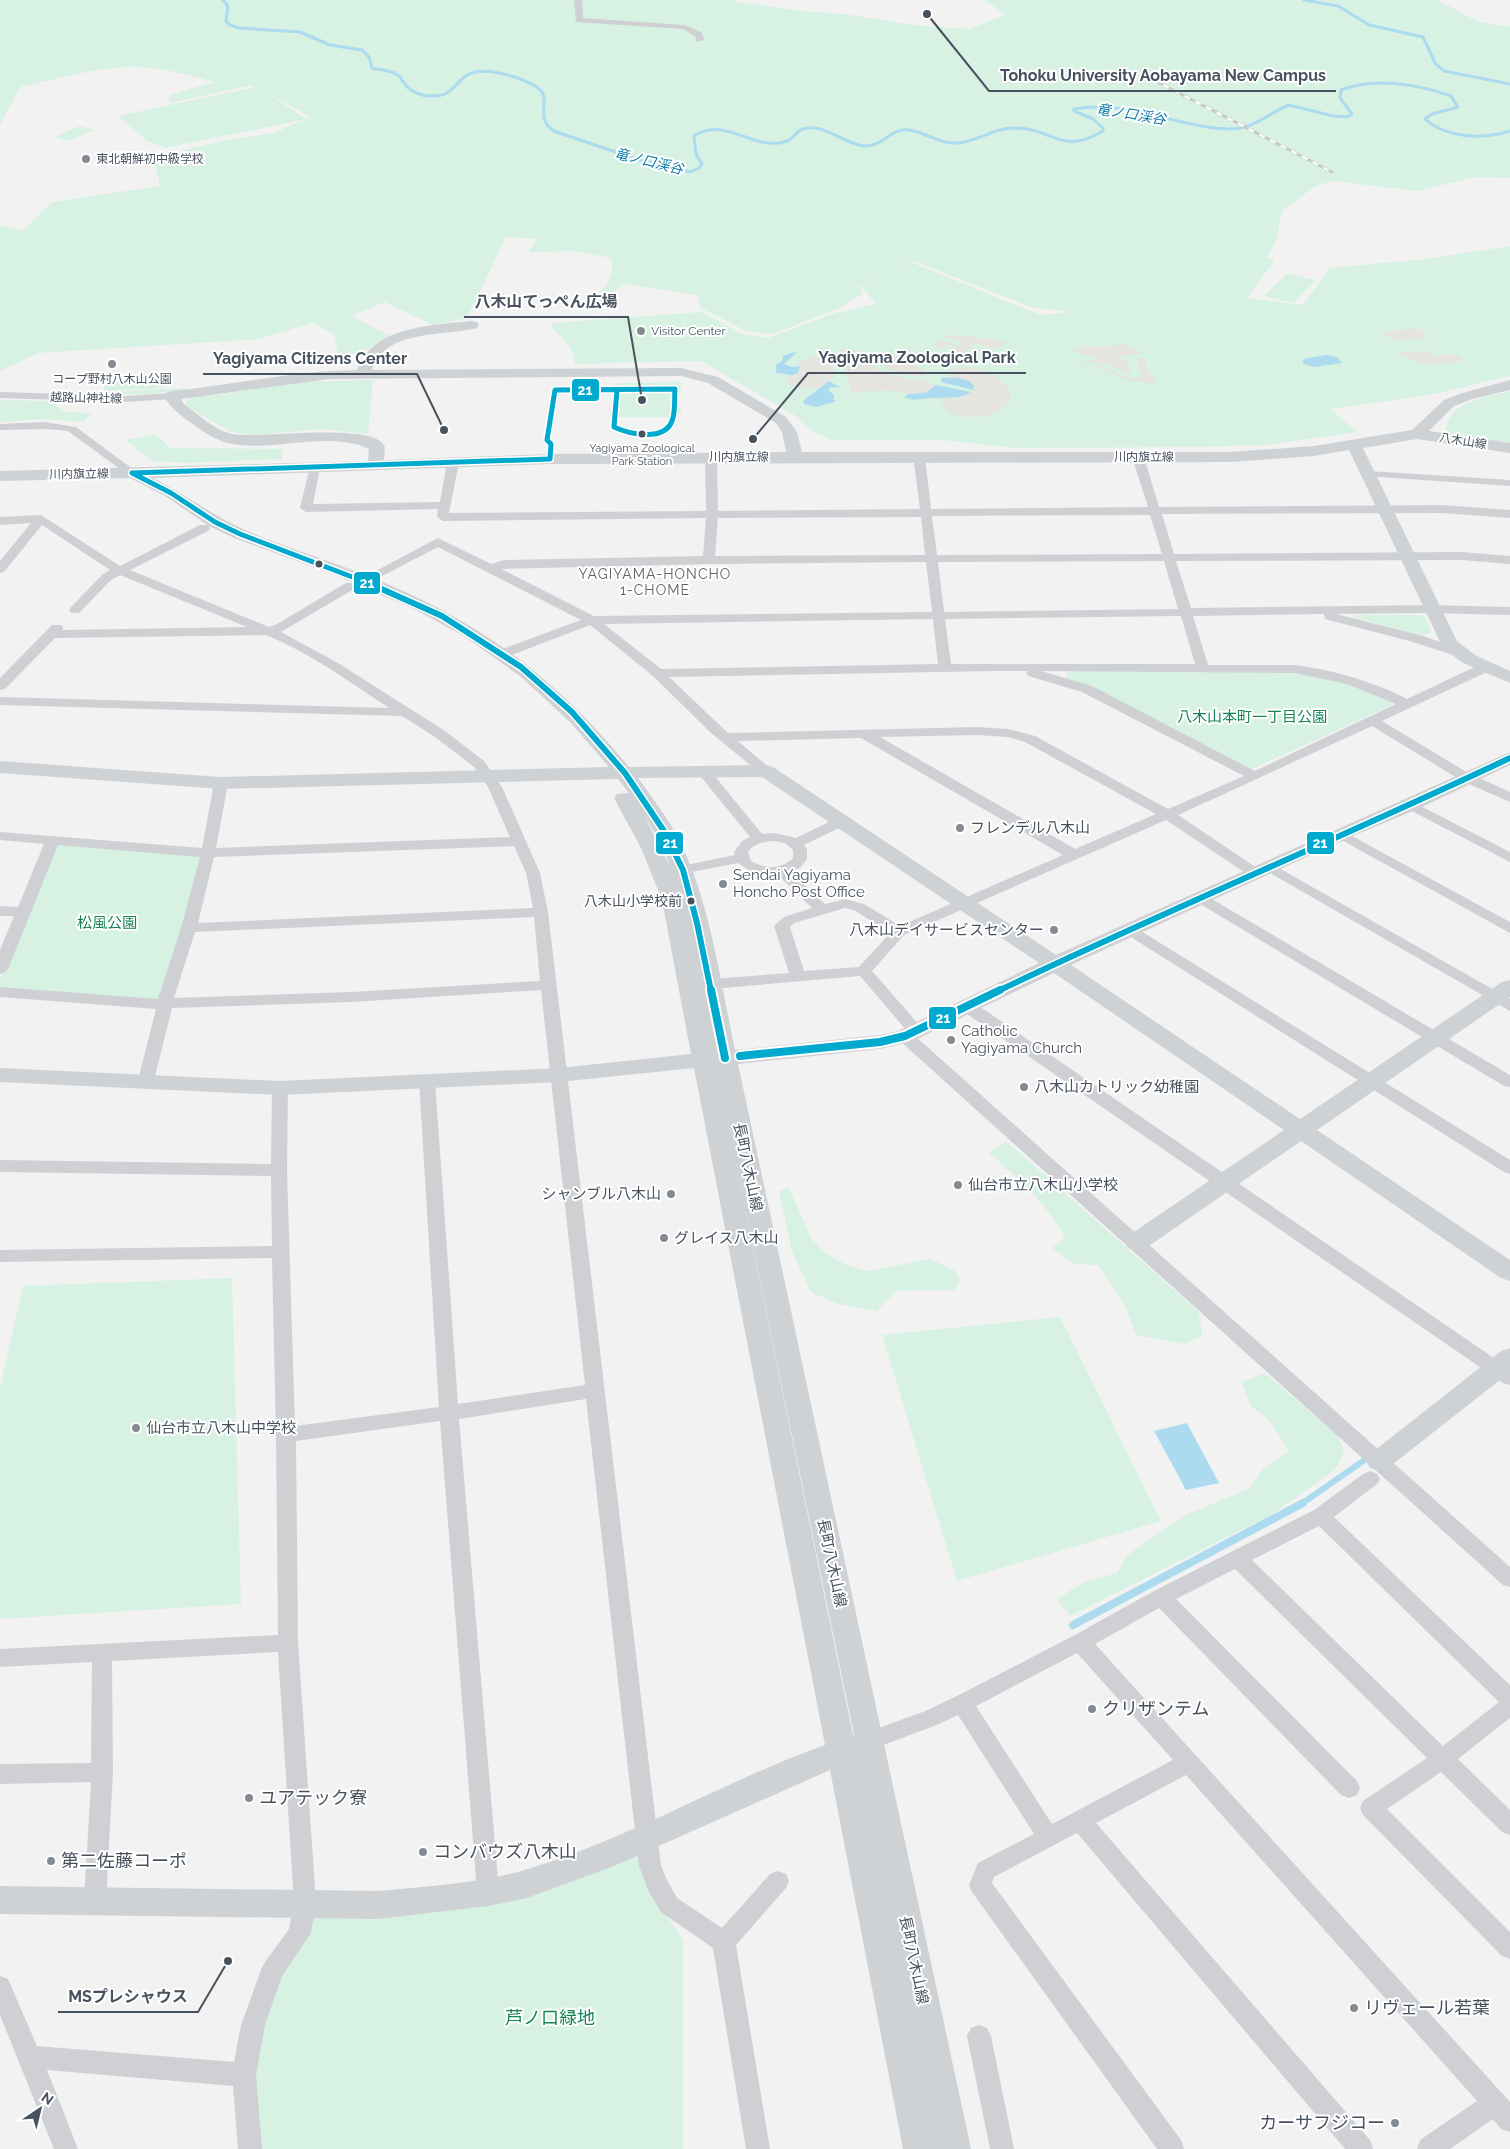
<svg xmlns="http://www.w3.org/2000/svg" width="1510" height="2149" font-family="Raleway,'Noto Sans JP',sans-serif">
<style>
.green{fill:#d7f1e3;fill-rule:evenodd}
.sand{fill:#e6e4df}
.water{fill:#acdbef}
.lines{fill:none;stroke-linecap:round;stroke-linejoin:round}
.stream-far2{stroke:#acdbef;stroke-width:3}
.stream-far1{stroke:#acdbef;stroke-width:6}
.stream{stroke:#acdbef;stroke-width:8}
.street{fill:#ced0d3;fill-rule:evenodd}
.secondary{fill:#cfd2d5;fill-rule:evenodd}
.rail-casing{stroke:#c8cacc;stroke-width:3}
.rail{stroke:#fff;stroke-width:2;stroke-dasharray:6;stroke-linecap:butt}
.bus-1-far2-casing{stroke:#fff;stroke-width:8}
.bus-1-far1-casing{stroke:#fff;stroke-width:9}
.bus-1-casing{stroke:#fff;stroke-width:12}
.bus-1-far2{stroke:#00a9ce;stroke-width:5}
.bus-1-far1{stroke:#00a9ce;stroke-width:6}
.bus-1{stroke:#00a9ce;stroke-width:8}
.poi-dot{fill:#848a92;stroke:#fff;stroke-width:2}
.bus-dot{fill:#48525f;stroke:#fff;stroke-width:2}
.labels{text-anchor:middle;stroke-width:4;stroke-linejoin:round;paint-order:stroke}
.far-bus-label{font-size:11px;fill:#48525f;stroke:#fff}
.far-poi-label{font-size:12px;fill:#48525f;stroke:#fff;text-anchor:start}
.far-street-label{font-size:12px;fill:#48525f;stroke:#fff}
.far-water-label{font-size:14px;font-style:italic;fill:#0a7aa9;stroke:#fff}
.far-neighbourhood-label{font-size:14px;letter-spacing:1px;fill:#5d6166;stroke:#fff}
.bus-label{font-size:14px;fill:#48525f;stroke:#fff;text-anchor:end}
.park-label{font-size:15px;fill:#168457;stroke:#fff}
.poi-label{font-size:15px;fill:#48525f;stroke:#fff;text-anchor:start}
.street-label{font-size:15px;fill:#48525f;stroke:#fff}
.near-poi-label{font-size:18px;fill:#48525f;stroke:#fff;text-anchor:start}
.near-park-label{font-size:18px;fill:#168457;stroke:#fff}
.leader{fill:none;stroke:#48525f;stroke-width:2}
.callout-dot{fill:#48525f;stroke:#fff;stroke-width:2}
.callout-label{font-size:16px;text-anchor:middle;font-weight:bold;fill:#48525f;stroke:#fff;stroke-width:4;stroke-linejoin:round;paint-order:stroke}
.line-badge{stroke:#fff;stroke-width:2}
.badge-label{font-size:14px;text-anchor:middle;font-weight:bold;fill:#fff}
</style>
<rect width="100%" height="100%" fill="#f3f2f2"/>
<!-- green -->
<path class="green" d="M0 0H734L738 2 802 11 844 14 913 25 969 29 1006 15 984 0H1437L1477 21 1508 27 1510 25V178L1476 177 1417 191 1333 181 1315 186 1282 211 1276 242 1266 258 1275 260 1247 298 1303 305 1330 268 1426 259 1510 246V376L1430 395 1331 409 1357 432 1266 445 1197 447 1016 448 943 440H832L813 432 796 416 701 361 575 364C575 347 561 337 551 326L553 323 701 312 743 334 768 338 835 313 876 304 861 286 888 273 859 286 863 293 844 306 773 334 746 331 701 308 697 295 624 284 599 304 583 309C598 293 617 282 611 258L575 251 528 252 537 239 506 237 467 318 433 325 385 302 351 316 390 336 358 354 338 355 334 334 313 323 258 339 38 353 0 371V225L24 230 52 202 160 186 155 164 163 155 227 140 273 133 311 117 269 94 306 119 165 148 147 141 118 116 255 87 253 85 170 103 169 95 214 82C186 74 157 66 127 67 91 69 55 79 20 87L0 125ZM914 261 1030 307 1070 312 1041 315 913 263 902 267Z
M80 126 94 130 68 141 54 137Z
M1287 274 1316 280 1293 303 1264 296Z
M164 377 163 388 104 391 105 381Z
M373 380 368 434 321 429 254 435 231 432 188 407 186 402 191 397 224 394 296 382Z
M680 382 681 393 672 394V407H681V413H673V417H611L614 383Z
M185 388V390L148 394 106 395 105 392Z
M1510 391V443L1452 435 1446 430C1447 402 1489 396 1510 391Z
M0 400 48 401 66 412 92 413 84 422 44 419 0 422Z
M155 434 170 448 282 449V459L186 463 152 461 126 440Z
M1355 615H1420L1425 617 1431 631 1429 634 1419 635 1355 618Z
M1274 670 1328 677 1391 701 1392 705 1252 769 1096 689 1066 678 1067 671Z
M57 844 202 856 162 1000 0 988V980Z
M1006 1141 1199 1312 1202 1336 1184 1344 1136 1335 1125 1305 1098 1265 1075 1264 1052 1248 1065 1238C1048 1205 1018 1177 989 1153Z
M789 1188 811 1238 824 1252 846 1265 867 1271 931 1259 955 1271 960 1281 954 1290 896 1291 877 1311 838 1304 811 1292 792 1251 779 1191Z
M232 1278 241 1604 0 1619V1387L23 1286Z
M1060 1317 1161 1521 957 1581 882 1335Z
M1265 1373 1338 1436 1344 1451 1336 1469 1271 1515 1070 1616 1057 1599 1084 1582 1117 1573 1126 1556 1185 1515 1249 1489 1263 1469 1289 1451 1269 1420 1251 1406 1241 1382Z
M636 1850 653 1896 683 1940V2149H260L252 2073 281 1970 312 1911 494 1898Z"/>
<!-- sand -->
<path class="sand" d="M1418 328 1430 337C1415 339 1392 345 1381 332Z
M956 335 962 336 1006 341 1000 349 973 343 970 347 995 354 968 349 964 353 953 351 956 347 949 345 945 349 932 346 937 341 958 345 961 341 941 337Z
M1119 344 1134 348 1141 353 1120 356 1123 361H1128L1131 372 1127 373C1109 365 1093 358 1075 368L1077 365 1098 357 1072 352 1084 345C1091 348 1114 348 1119 344Z
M843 349 860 351 871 365 888 374 907 379 927 381 936 385 925 393 919 394 879 390 858 393 851 392 845 367 834 355Z
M1429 351 1432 355 1456 354 1463 361C1437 365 1421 368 1398 353Z
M882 352 899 356 917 367 928 370 924 376C905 378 890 370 874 360L875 356Z
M812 356C821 359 832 363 835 373 828 393 799 393 785 380L796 374 798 365H795Z
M1140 358H1145C1145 372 1153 373 1157 384L1128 380 1092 365C1108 365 1121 380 1137 378L1141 375 1137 360Z
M958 367C977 366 1010 375 1011 399 1004 408 996 414 985 416 971 419 942 417 941 399 951 398 966 399 973 390L955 378H948L947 372Z"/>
<!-- water -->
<path class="water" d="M795 352 796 353 784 364 792 367 800 366 798 373 793 375 776 373V365L783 360 782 356Z
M1326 355 1337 357 1342 363 1314 367 1302 363 1304 359Z
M941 378C953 378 966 376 974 386L973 390 941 382Z
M829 381 841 388 831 387 828 390 834 395 833 399 836 401 817 407 804 404 803 401Z
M936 385 971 392C959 400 945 397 932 398 922 398 914 402 904 397L909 394 925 393Z
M1187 1423 1219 1483 1186 1490 1154 1431Z"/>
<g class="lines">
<!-- stream-far2 -->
<path class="stream-far2" d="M223 0 228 6 226 21 230 25 239 28 300 32 330 45 362 50 369 57 372 68C380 70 391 70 398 75 401 77 402 81 405 84 410 92 422 96 431 96 455 96 453 83 469 74 486 66 524 78 538 88 553 99 533 118 554 131L636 159 676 169 690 172 699 168 702 164 696 154 694 136C724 117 747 146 778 143 795 142 793 132 803 129 824 122 844 145 865 146 882 146 889 132 902 130 921 128 938 145 958 143 978 141 996 127 1016 128 1055 129 1061 156 1103 131V128L1093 119 1074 111V109C1113 102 1150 115 1187 123 1204 127 1224 131 1241 128 1259 125 1272 111 1289 105L1333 116 1348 117 1352 114 1340 98 1341 90C1374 77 1418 84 1451 96L1458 107 1432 114 1425 119C1446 138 1484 140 1510 131
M1304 0 1338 6 1369 25 1423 37 1435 63 1444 71 1510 84"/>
<!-- stream-far1 -->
<path class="stream-far1" d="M1300 1505 1366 1459"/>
<!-- stream -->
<path class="stream" d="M1073 1625 1303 1503"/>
<!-- street -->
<path class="street" d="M574 0H582L583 18 685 25 702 33 704 40 697 42 695 36 683 29 576 22Z
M0 392 125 396 171 393 176 396 171 399 125 402 0 398Z
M45 422 76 427 138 473 132 476 128 475 68 431 45 429 0 430V424Z
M919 453 925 456 931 509 1148 507 1132 457 1138 454 1144 457 1159 507 1441 505 1510 510V518L1441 513 1162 514 1174 554 1462 552 1510 556V564L1462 560 1176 561 1191 608 1431 605 1510 607V615L1431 613 1336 614 1423 636 1464 650 1465 653 1459 657 1413 642 1325 619 1324 614 1193 616 1208 665H1295C1334 670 1372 681 1407 699L1481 664H1491L1493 667 1491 670 1382 721 1468 773 1510 792V802L1462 781 1372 726 1178 815 1260 870 1262 873 1260 876H1250L1166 820 904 935 872 971 921 1027 923 1031 921 1035 915 1036 1510 1567V1587L1503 1585 899 1040 897 1036 899 1032 907 1031 860 976 700 990 695 988 692 985 695 982 700 980 789 973 774 926 784 917 812 908 778 875 753 873 738 863 671 876 666 875 664 872 666 869 671 868 735 855 734 852 742 841 750 837 697 772 704 768 709 769 762 834 774 833 796 838 835 819H845L847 822 845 825 804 845 807 849V859L800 868 791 872 825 904 845 899 864 904 900 926 1063 855 861 738 738 741 773 771 771 774H761L710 732 653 676 590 625 507 657H497L496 654 497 651 581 620 438 547 367 584 363 585 357 581 438 538 491 564 504 560 703 556 706 518 443 521 437 517 438 509 306 512 300 508 310 466 314 465 320 468 313 504 440 502 447 462 453 459 459 462 449 513 706 511 705 457 711 454 717 457 718 511 920 509 913 456ZM1150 515 1162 554 937 555 932 516ZM921 517 925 555 715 556 718 518ZM1164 561 1178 609 944 612 938 562ZM926 562 932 612 594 616 501 569 709 564ZM1181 616 1195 664H951L945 619ZM933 619 938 664 661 669 604 624ZM993 671H1028L1026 673 1028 676 1082 692 1244 776 1168 809 1035 736 1008 729 977 727 728 733 669 677ZM1041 671 1295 673 1347 684 1396 704 1255 771 1092 686ZM977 735 1007 737 1025 742 1156 814 1075 849 880 737ZM774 841 785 843 793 850V858C781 870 765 869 751 861L748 852C755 843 763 842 774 841ZM845 908 854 910 890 933 859 967 804 971 790 927 794 923Z
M1369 471 1510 480V486L1365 476 1363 474 1365 472Z
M41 515 120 566 200 525H208L210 528 208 531 130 570 269 627 277 624 346 583H354L356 586 354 589 281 632 338 663 445 731 484 761 502 787 540 873 548 912 661 1866 667 1880 677 1898 722 1928 770 1874 778 1871 786 1874 789 1881 786 1888 736 1945 770 2149H746L713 1948 661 1912 649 1892 639 1866 586 1399 459 1419 499 1892 496 1899 488 1902 480 1899 477 1892 440 1421 296 1441 298 1643 316 1903 311 1933 282 1976 265 2025 256 2075 262 2149H238L233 2086 47 2070 78 2149H54L0 2015V1976L8 1979 37 2046 234 2062 241 2025 261 1970 265 1962 289 1929 294 1903 278 1652 112 1661 113 1772 106 1902 103 1909 95 1912 87 1909 84 1902 91 1782 0 1784V1764L91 1763 92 1662 0 1667V1649L278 1635 276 1435 272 1258 0 1262V1250L272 1246 271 1176 0 1172V1160L271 1164 272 1088 274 1084 280 1083 286 1084 288 1088 287 1170 295 1426 439 1407 419 1081 421 1077 427 1076 433 1077 435 1081 458 1404 585 1385 541 990 351 1002 172 1008 154 1080 152 1084 146 1085 140 1084 138 1080 156 1009 0 997V987L158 999 181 928 200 857 58 845 8 969 5 972 0 974V950L14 916H0V906L18 907 44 844 0 840V832L202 848 214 783 221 779 228 783 216 848 510 837 488 787 474 767 435 737 402 716 0 705V697L389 708C350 682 310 653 266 635L55 638 5 689 0 690V678L52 625H62L63 628 62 630 247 627 120 575 111 580 79 613H71L69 610 71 607 103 574 110 570 42 525 4 572 0 573V561L31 523 0 525V517ZM514 846 526 873 533 908 198 923 214 857ZM534 917 540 981 351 992 174 998 195 932Z
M1411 801 1510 852V862L1406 808 1404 805 1406 802Z
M1341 830 1510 922V933L1336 837 1334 834 1336 831Z
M1270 863 1510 999V1011L1265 870 1263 867 1265 864Z
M1200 894 1205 895 1510 1075V1087L1504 1086 1195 901 1193 898 1195 895Z
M1131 926 1136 928 1510 1160V1174L1504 1172 1126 934 1123 931 1126 928Z
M967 1001 973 1002 1510 1369V1385L1503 1383 961 1010 959 1006 961 1002Z
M1370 1471 1377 1474 1380 1479 1377 1484 1334 1517 1510 1685V1718L1458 1759 1510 1810V1835L1502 1832 1441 1772 1387 1809 1510 1932V1959L1502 1956 1363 1815 1360 1808 1363 1801 1427 1758 1235 1569 1176 1599 1357 1781 1360 1788 1357 1795 1349 1798 1341 1795 1159 1608 1095 1644 1510 2102V2132L1501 2129 1493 2119 1450 2149H1417L1420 2140 1477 2101 1186 1775 1096 1823 1370 2140 1373 2149H1345L1077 1833 994 1877 992 1883 1181 2140 1184 2149H1157L972 1892 969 1885 978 1863 1034 1834 958 1715 939 1724 870 1750 862 1748 859 1741 862 1734 923 1712 955 1697 1073 1636 1154 1591 1314 1510 1363 1474ZM1319 1526 1499 1702 1443 1746 1252 1560ZM1077 1653 1173 1760 1052 1824 976 1706Z
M979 2025 987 2028 991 2036 1014 2149H990L967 2036 971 2028Z"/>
<!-- secondary -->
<path class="secondary" d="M472 321 477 322 479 325 477 328C443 337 386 328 372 370L681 368 718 377 786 417 797 432 802 452H1230L1314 446 1412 430 1444 400 1462 393 1510 380V390L1472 399 1454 406 1429 431 1510 443V453L1417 439 1363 448 1457 641 1475 655 1510 671V683L1463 663 1443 648 1349 450 1314 456 1230 462 550 464 153 478C185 494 213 516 245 530 287 548 331 561 373 578 481 622 555 677 629 767L766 765 773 767 1056 955 1510 752V765L1418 809 1348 838 1071 965 1300 1119 1502 982 1510 980V997L1317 1130 1510 1260V1281L1501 1278 1301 1141 1146 1248 1137 1251 1128 1248 1125 1242 1128 1236 1284 1130 1054 973 913 1041 880 1049 738 1064 971 2149H903L830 1770 614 1866 527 1898 488 1906 378 1919 0 1914V1886L378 1891C427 1886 480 1884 528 1869 631 1838 724 1781 825 1745L694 1068 559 1082 280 1095 0 1082V1068L280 1081 559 1068 691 1054 662 900 641 848 614 798 617 794 629 793 618 779 221 789 0 773V761L221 777 609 767 571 723 520 676 464 636 410 607 335 575 234 538 209 526 165 496 130 478 0 481V471L368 461 369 449C325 429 269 455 224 442 212 438 203 431 194 425 181 416 172 409 163 396L166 393 171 391C233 385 295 371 357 370 373 326 432 325 472 321ZM681 376 708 383 776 423 782 432 786 452 550 454 384 460C384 456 386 449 384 445 369 422 261 439 233 434 215 431 198 414 184 404L181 399 329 379ZM762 777 1039 963 898 1031 880 1035 735 1050C721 984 710 902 680 842 669 819 653 799 638 778ZM644 815 660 842 671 869ZM728 1126 854 1735H853Z
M1510 1348V1372L1388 1468 1379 1471 1370 1468 1366 1461 1370 1454 1501 1351Z"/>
<!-- rail casing -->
<g class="rail-casing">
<path id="rail" d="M1142 74 1332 172"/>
</g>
<!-- rail -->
<use href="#rail" class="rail"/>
<!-- bus-1-far2 casing -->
<g class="bus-1-far2-casing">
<path id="bus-1-far2" d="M132 473 171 493 215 522 240 534 368 583
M132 473 550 459 551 444 547 440 555 390 675 389C674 399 676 411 672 421 664 442 629 434 614 427L617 390"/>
</g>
<!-- bus-1-far1 casing -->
<g class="bus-1-far1-casing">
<path id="bus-1-far1" d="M366 582 442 616 521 667 572 712 625 773 664 831 683 870 697 923 711 991
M998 991C1167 910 1341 838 1510 758"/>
</g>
<!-- bus-1 casing -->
<g class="bus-1-casing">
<path id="bus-1" d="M711 990 725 1058
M740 1056 880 1042 905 1036 1000 990"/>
</g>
<!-- bus-1-far2 -->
<use href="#bus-1-far2" class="bus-1-far2"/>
<!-- bus-1-far1 -->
<use href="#bus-1-far1" class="bus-1-far1"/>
<!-- bus-1 -->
<use href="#bus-1" class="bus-1"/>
</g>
<!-- markers -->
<g class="poi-dot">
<circle cx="86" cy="159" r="5"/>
<circle cx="641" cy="331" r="5"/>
<circle cx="112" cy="364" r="5"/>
<circle cx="960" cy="828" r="5"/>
<circle cx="723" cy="884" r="5"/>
<circle cx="1054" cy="930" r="5"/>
<circle cx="951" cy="1040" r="5"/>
<circle cx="1024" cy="1087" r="5"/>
<circle cx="958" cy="1185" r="5"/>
<circle cx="671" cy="1194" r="5"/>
<circle cx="664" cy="1238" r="5"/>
<circle cx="136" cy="1428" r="5"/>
<circle cx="1092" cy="1709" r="5"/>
<circle cx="249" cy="1798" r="5"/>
<circle cx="423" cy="1852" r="5"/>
<circle cx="51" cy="1861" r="5"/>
<circle cx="1354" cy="2008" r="5"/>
<circle cx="1395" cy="2123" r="5"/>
</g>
<g class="bus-dot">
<circle cx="642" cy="434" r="4.5"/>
<circle cx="319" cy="564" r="4.5"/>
<circle cx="691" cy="901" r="4.5"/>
</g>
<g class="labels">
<!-- far-bus labels -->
<g class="far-bus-label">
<text x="642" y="452">Yagiyama Zoological<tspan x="642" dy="13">Park Station</tspan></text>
</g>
<!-- far-poi labels -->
<g class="far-poi-label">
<text x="96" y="163">東北朝鮮初中級学校</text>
<text x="651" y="335">Visitor Center</text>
<text x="112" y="383" text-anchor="middle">コープ野村八木山公園</text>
</g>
<!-- far-street labels -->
<g class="far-street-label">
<text transform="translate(86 398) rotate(1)" y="4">越路山神社線</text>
<text transform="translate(1463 441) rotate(9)" y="4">八木山線</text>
<text x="739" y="461">川内旗立線</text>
<text x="1144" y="461">川内旗立線</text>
<text transform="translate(79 474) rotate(-1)" y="4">川内旗立線</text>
</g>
<!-- far-water labels -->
<g class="far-water-label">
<text transform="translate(1131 114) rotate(9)" y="5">竜ノ口渓谷</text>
<text transform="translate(649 161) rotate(14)" y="5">竜ノ口渓谷</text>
</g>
<!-- far-neighbourhood labels -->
<g class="far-neighbourhood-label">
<text x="655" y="579">YAGIYAMA-HONCHO<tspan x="655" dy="16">1-CHOME</tspan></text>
</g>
<!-- bus labels -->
<g class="bus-label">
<text x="682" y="906">八木山小学校前</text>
</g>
<!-- park labels -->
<g class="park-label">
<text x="1252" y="722">八木山本町一丁目公園</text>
<text x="107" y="928">松風公園</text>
</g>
<!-- poi labels -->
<g class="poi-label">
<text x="970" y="833">フレンデル八木山</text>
<text x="733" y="880">Sendai Yagiyama<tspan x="733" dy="17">Honcho Post Office</tspan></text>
<text x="1044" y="935" text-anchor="end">八木山デイサービスセンター</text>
<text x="961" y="1036">Catholic<tspan x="961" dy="17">Yagiyama Church</tspan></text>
<text x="1034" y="1092">八木山カトリック幼稚園</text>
<text x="968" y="1190">仙台市立八木山小学校</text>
<text x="661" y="1199" text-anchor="end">シャンブル八木山</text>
<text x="674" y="1243">グレイス八木山</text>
<text x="146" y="1433">仙台市立八木山中学校</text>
</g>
<!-- street labels -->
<g class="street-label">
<text transform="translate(748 1167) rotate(78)" y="5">長町八木山線</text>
<text transform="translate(832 1563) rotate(78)" y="5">長町八木山線</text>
<text transform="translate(914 1960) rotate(78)" y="5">長町八木山線</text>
</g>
<!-- near-poi labels -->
<g class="near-poi-label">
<text x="1102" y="1715">クリザンテム</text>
<text x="259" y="1804">ユアテック寮</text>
<text x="433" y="1858">コンバウズ八木山</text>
<text x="61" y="1867">第二佐藤コーポ</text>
<text x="1364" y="2014">リヴェール若葉</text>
<text x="1385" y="2129" text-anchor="end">カーサフジコー</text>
</g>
<!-- near-park labels -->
<g class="near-park-label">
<text x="550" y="2024">芦ノ口緑地</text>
</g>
</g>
<!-- callouts -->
<path class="leader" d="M927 14L989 91H1336M642 400L628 317H464M753 439L808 373H1026M444 430L417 374H203M228 1961L198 2012H58"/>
<g class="callout-dot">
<circle cx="927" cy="14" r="5"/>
<circle cx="642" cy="400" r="5"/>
<circle cx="753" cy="439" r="5"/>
<circle cx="444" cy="430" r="5"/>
<circle cx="228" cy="1961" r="5"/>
</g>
<g class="callout-label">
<text x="1163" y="81">Tohoku University Aobayama New Campus</text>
<text x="546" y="307">八木山てっぺん広場</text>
<text x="917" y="363">Yagiyama Zoological Park</text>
<text x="310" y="364">Yagiyama Citizens Center</text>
<text x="128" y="2002">MSプレシャウス</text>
</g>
<g class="line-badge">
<rect x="571" y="378" width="29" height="24" rx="5" fill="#00a9ce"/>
<rect x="353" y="571" width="28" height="24" rx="5" fill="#00a9ce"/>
<rect x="655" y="831" width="29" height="24" rx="5" fill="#00a9ce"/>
<rect x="1306" y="831" width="29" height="24" rx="5" fill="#00a9ce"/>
<rect x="928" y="1006" width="29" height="24" rx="5" fill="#00a9ce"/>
</g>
<g class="badge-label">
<text x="585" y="395">21</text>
<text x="367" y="588">21</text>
<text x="670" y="848">21</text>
<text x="1320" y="848">21</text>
<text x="943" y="1023">21</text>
</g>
<!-- north arrow -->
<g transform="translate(40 2109) rotate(35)" stroke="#ffffff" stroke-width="4" paint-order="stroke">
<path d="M0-4L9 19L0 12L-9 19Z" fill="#48525f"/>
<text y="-8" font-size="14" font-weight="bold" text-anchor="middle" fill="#48525f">N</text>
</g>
</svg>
